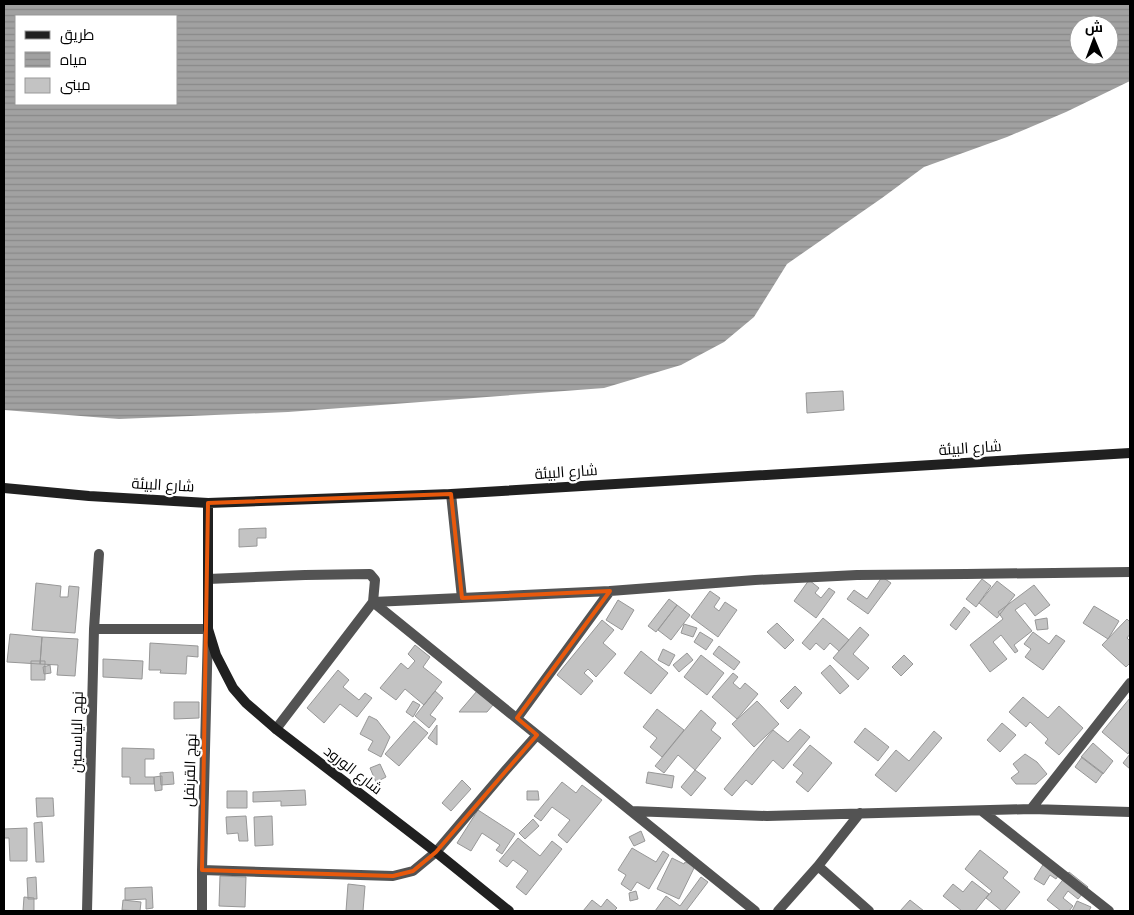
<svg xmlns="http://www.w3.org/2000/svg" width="1134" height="915" font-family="Montserrat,Cairo,sans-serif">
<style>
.water{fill:url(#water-rules);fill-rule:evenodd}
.building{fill:#c3c3c3;stroke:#979797}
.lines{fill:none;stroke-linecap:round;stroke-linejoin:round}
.street{stroke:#535353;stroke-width:10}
.secondary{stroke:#202020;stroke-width:10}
.marked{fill:none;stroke:#e8590c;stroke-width:4;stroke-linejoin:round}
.labels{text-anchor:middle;stroke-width:4.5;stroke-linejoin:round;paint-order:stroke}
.street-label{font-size:15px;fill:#000;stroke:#fff}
</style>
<defs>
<pattern id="water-rules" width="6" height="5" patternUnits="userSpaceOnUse" patternTransform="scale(1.25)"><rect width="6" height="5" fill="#a1a1a1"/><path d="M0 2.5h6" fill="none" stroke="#898989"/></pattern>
</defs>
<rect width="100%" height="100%" fill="#fff"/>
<!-- water -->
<path class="water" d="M4 4H1130V81L1066 112 1007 137 924 167 882 198 787 264 754 317 724 342 681 365 604 388 288 412 119 419 4 410ZM16 16H176V104H16ZM1079 25H1109V55H1079Z"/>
<!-- building -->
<path class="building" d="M843 391 844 410 807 413 806 393Z
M266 528V538H257V546L239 547V529Z
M882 577 891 583 868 614 847 599 854 590 867 599Z
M982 579 991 586 976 607 966 599Z
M809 580 819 588 815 593 821 598 829 588 835 592 816 618 794 601Z
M997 581 1015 595 997 618 979 603Z
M36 583 61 586 60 597H68L69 586 79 587 75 633 32 630Z
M1034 585 1050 605 1035 616 1025 603 1015 610 1032 631 1014 645 1018 651 1015 653 1001 635 993 642 1007 659 990 672 970 645 1003 619 998 612Z
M710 591 720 598 714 607 719 611 725 602 737 610 718 637 691 617Z
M669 599 677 605 656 632 648 626Z
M618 600 634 610 622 630 606 620Z
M677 605 690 615 671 640 658 630Z
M1094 606 1119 621 1108 639 1083 623Z
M964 607 970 612 956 630 950 625Z
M823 618 849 640 839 651 830 643 824 650 816 643 810 650 802 643Z
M1047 618 1048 629 1037 630 1035 620Z
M1127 619 1130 622V634L1127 638 1130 641V663L1126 667 1102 645Z
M602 620 614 630 603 643 616 654 596 677 588 669 584 673 593 681 581 695 557 675Z
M777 623 794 640 785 649 767 632Z
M684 624 697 628 693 637 681 633Z
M860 627 869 635 853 654 869 668 858 680 833 658Z
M700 632 713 640 706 650 694 642Z
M1033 632 1049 644 1056 635 1065 641 1043 670 1025 657 1031 649 1024 644Z
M10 634 42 637 40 664 7 662Z
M42 637 78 639 75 676 57 675 58 665 40 664Z
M150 643 198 646V657L187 656 186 674 160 673 161 670H149Z
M415 645 430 657 423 667 442 682 424 705 405 689 396 700 380 688 401 663 408 669 415 661 408 654Z
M719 646 740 662 734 670 713 654Z
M663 649 675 655 669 666 658 660Z
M641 651 668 673 651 694 624 673Z
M687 653 693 660 679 672 673 665Z
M701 655 724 673 707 695 684 677Z
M904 655 913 664 901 676 892 667Z
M103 659 143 661 142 679 103 677Z
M31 661H45V680H31Z
M50 665 51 673 44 674 43 667Z
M830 665 849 686 840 694 821 673Z
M338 670 349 680 343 687 359 700 365 693 372 698 357 717 340 704 324 723 307 708Z
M733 673 738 677 733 683 740 689 745 683 758 694 737 719 712 697Z
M795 686 802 693 788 709 780 701Z
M435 691 443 698 430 715 436 719 429 728 415 716Z
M477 691 493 705 487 712H459Z
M1023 697 1048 718 1059 706 1083 728 1059 755 1045 743 1048 739 1030 722 1026 727 1009 712Z
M1130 698V750L1128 754 1102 732Z
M413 701 420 705 413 717 406 712Z
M757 701 779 724 754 747 732 724Z
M174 702H199V718L174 719Z
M657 709 684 730 662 757 650 747 657 738 643 727Z
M701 710 716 723 711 730 721 738 695 770 678 755 664 773 655 766Z
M369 716 377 720 390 737 381 757 368 750 373 741 360 734Z
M414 721 428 733 399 766 385 754Z
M1002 723 1016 735 1000 752 987 740Z
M437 725V745L428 738Z
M865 728 889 747 878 761 854 742Z
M800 729 810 737 783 769 773 760 752 785 746 780 732 796 724 789 773 730 788 742Z
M934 731 942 738 896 792 875 775 896 750 909 761Z
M1093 743 1113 761 1103 774 1081 757Z
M810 745 832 763 808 792 796 782 803 773 793 765Z
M122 748 154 749V759H145V777H154V784H130V777H122Z
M1025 754 1037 762 1047 774 1036 784H1016L1011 778 1019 772 1013 764Z
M1130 754V769L1123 763Z
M1082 757 1103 773 1096 783 1075 767Z
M380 764 386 777 376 782 370 768Z
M695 770 706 778 691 796 681 787Z
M173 772 174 784 161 785 160 773Z
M648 772 674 776 672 788 646 783Z
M162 776V790L155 791 154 777Z
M462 780 471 789 451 811 442 803Z
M562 782 576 793 582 785 602 800 567 843 558 835 570 820 552 807 541 821 534 816Z
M305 790 306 805 281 806V801L253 802V792Z
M227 791H247V808H227Z
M527 791H538L539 800H527Z
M36 798H53L54 816 37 817Z
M478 810 515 834 502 854 496 850 500 845 482 833 471 851 457 843Z
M246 816 248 841H239L238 833 227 834 226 817Z
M272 816 273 845 255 846 254 817Z
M533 819 539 826 525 839 519 833Z
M42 822 44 862H36L34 823Z
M27 828V861H10L9 838H4V829Z
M641 831 645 841 634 846 629 837Z
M518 838 540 856 552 841 562 849 526 895 516 887 528 871 513 860 507 867 499 861Z
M632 848 656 862 663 851 669 855 649 889 637 882 631 891 621 884 626 875 618 870Z
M980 850 1008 872 1003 878 1020 892 1004 911H1002L986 898 992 891 965 869Z
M672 858 684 864 685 862 695 866 679 899 657 889Z
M1044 863 1060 873 1056 879 1050 875 1044 885 1034 879Z
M1069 872 1088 887 1078 899 1068 891 1063 898 1073 906 1069 911H1061L1047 900Z
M220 876 246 877 245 907 219 906Z
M36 877 37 899H28L27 878Z
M701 877 708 882 686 911H655L666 896 680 906Z
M972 881 989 894 975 911H962L943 896 953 884 963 892Z
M348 884 365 886 363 911H346Z
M152 887 153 908 146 909V899L125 900V888Z
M636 891 638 899 630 901 629 893Z
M24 897 34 898V911H23Z
M607 899 617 908 614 911H583L592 900 601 907Z
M123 900 141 902 140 911 122 910Z
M910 900 924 911H900Z
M1077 901 1091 907 1089 911H1072Z"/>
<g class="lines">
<!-- street -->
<path class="street" d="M451 494 462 598
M208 579 305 575 370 574 375 580 373 602 276 729
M373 602 631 811 767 816 1031 809 1130 812
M373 602 610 591 755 580 857 575 966 574 1130 572
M94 629H208L202 870V911
M517 718 610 591
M1031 809 1130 683
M631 811 755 911
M982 811 1109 911
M818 866 869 911
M202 870 393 876 413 871 436 852 505 771 537 735
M87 911 94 629 99 554
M778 911 818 866 860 813"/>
<!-- secondary -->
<path class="secondary" d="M4 488 89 496 208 503 451 494 1130 453
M208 503V629L216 655 233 688 246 703 276 729 436 852 509 911"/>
</g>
<!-- marked area -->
<path class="marked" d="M451 494 462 598 610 591 517 718 537 735 436 852 413 871 393 876 202 870 208 503Z"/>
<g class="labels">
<!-- street labels -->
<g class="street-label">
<text transform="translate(970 448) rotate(-4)" y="5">شارع البيئة</text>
<text transform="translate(566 472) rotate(-4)" y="5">شارع البيئة</text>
<text transform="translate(163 485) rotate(3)" y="5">شارع البيئة</text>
<text transform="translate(77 732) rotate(-89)" y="5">نهج الياسمين</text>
<text transform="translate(190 770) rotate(-88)" y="5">نهج القرنفل</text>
<text transform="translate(353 770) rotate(38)" y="5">شارع الورود</text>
</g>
</g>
<!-- border -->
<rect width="1134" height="915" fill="none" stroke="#000000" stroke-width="10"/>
<!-- legend -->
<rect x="15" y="15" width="162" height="90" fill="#ffffff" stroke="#999999"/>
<rect x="25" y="31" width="25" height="8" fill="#202020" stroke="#999999"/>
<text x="60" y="40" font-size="15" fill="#000000">طريق</text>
<rect x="25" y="52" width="25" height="15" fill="url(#water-rules)" stroke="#999999"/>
<text x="60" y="65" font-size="15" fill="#000000">مياه</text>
<rect x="25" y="78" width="25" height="15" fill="#c3c3c3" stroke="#999999"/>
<text x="60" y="90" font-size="15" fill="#000000">مبنى</text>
<!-- north arrow -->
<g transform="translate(1094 40) rotate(359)"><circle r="24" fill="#ffffff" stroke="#999999"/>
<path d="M0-4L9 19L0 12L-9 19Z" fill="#000000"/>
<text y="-8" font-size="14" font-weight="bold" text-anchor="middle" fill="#000000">ش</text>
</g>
</svg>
